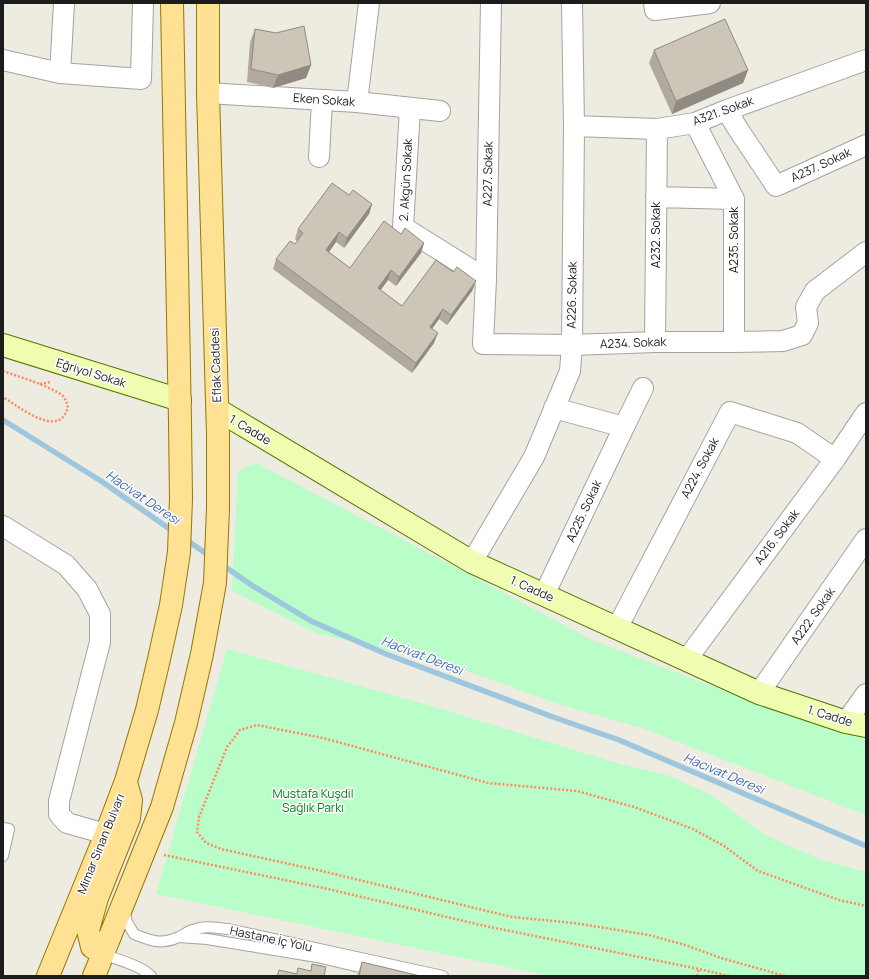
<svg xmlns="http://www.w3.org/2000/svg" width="869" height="979" font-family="Manrope,sans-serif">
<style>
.park{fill:#b9fdc8}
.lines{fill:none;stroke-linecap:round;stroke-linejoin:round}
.stream{stroke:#9dc6df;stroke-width:5.5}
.service-casing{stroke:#a3a3a3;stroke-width:12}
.minor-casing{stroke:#a3a3a3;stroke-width:22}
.secondary-casing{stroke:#577500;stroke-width:24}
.primary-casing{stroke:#937900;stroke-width:24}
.path{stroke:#ff8860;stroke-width:2.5;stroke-dasharray:2 2;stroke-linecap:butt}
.service{stroke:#fff;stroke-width:10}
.minor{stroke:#fff;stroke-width:20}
.secondary{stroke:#eefdaf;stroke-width:22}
.primary{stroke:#ffe194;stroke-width:22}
.wall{fill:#b1a99f}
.shaded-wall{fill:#908a82}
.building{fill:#cec5b9;stroke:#908a82}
.labels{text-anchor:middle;stroke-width:3;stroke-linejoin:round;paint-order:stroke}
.street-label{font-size:12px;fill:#1c1c1c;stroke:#fff}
.park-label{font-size:12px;fill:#047f21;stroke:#fff}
.water-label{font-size:13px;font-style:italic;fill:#4369b0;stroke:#fff}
</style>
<rect width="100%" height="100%" fill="#eeebe0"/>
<!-- park -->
<path class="park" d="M256 463 442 560 594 641 785 714 866 735V815L645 729 558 704 459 668 316 633 232 591 238 471Z
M227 649 428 705 620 764 670 776 711 795 765 835 819 859 866 872V976H549L156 894Z"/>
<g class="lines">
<!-- stream -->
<path class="stream" d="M3 420 101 481 174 532
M185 539 211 557
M221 564 253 586 311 621 386 654 553 717 619 740 866 846"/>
<!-- service casing -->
<g class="service-casing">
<path id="service" d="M3 828 9 829 3 856
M124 910 127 922 134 934C151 941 161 945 179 937 184 935 188 931 193 930 204 925 216 928 228 929L443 976
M179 937 207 939 317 957 398 976
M103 954C118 960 140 965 151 976"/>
</g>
<!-- minor casing -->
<g class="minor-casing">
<path id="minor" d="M491 3 486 279 483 344 572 345 655 342H734L783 341 802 335 808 323 806 307 815 291 866 252
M654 3 655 10 710 3
M3 60 60 73 141 79 143 3
M60 73 64 3
M208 93 357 102 440 111
M357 102 369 3
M410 108 403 227 486 279
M727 110 736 126 776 186 866 145
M695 123 734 199V342
M574 126 657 129 695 123 727 110 866 60
M319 157 322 100
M656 197 734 199
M655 342 657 129
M624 427 643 388
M3 526 66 565 87 589 100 614V642L59 801V814L67 823 106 834
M472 562 534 457 570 371 572 345 574 126 572 3
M544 595 624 427 554 408
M617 628 730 412 797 433 835 459
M687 659 835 459 866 413
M759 693 866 539
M846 722 866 694"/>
</g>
<!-- secondary casing -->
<g class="secondary-casing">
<path id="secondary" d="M3 345 180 400
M218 410 472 562 759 693 846 722 866 726"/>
</g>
<!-- primary casing -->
<g class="primary-casing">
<path id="primary" d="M103 954 92 947 88 930 97 898 129 818 131 800 127 786
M48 976 106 834 126 781 147 710 159 659 171 605 179 552 181 499 180 422 172 3
M94 976 162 807 186 723 202 654 215 583 218 508V435L208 93V3"/>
</g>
<!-- path -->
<path class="path" d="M3 371C17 376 53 387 63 396 66 400 67 403 68 408 66 412 64 418 59 420 44 427 16 405 3 397
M40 384 51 382
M164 855 328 889 485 926 699 969 729 976
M697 976 699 969
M785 976 721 958 685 945 649 935 574 923 512 917 326 872 221 849 206 843 197 832 199 817 227 747 240 730 257 725 323 738 488 783 577 791 634 807 693 829 724 846 758 871 839 900 866 906"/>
<!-- service -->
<use href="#service" class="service"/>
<!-- minor -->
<use href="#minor" class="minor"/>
<!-- secondary -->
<use href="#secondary" class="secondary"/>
<!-- primary -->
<use href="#primary" class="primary"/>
</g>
<!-- wall -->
<path class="wall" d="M255 29 311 65 306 78 273 88 247 82 250 42Z
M654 50 748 70 743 83 672 114 649 63Z
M349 195 372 204 369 214 344 248 336 242 329 252 350 268 401 234 424 243 421 253 396 286 388 280 380 290 402 306 453 272 476 281 472 291 447 325 439 319 432 329 434 343 412 373 273 269 276 259 295 244 297 241 295 239 298 229Z
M362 962 420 976H357Z"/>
<!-- shaded-wall -->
<path class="shaded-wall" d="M311 65 306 78 273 88 278 75Z
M748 70 743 83 672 114 676 101Z
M372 204 369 214 344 248 347 238Z
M339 232 336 242 323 260 326 250Z
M424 243 421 253 396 286 399 277Z
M391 270 388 280 375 298 378 288Z
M476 281 472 291 447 325 451 315Z
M443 309 439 319 426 337 430 327Z
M438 333 434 343 412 373 416 363Z"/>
<!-- building -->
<path class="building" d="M725 19 748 70 676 101 654 50Z
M304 26 311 65 278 75 251 69 255 29 276 33Z
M332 183 349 195 353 190 372 204 347 238 339 232 326 250 350 268 384 221 401 234 405 228 424 243 399 277 391 270 378 288 402 306 436 260 453 272 457 267 476 281 451 315 443 309 430 327 438 333 416 363 276 259 290 241 295 244 303 233 298 229Z
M362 962 420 976H359Z
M312 964 326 967 324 976H277L279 970 297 974 298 968 311 971Z"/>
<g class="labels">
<!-- street labels -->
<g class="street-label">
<text transform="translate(324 100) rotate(4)" y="4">Eken Sokak</text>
<text transform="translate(723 111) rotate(-20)" y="4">A321. Sokak</text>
<text transform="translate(821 165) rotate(-25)" y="4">A237. Sokak</text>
<text transform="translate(488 174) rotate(-89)" y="4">A227. Sokak</text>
<text transform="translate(406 180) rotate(-87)" y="4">2. Akgün Sokak</text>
<text transform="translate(656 235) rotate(-90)" y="4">A232. Sokak</text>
<text transform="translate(734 240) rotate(-90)" y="4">A235. Sokak</text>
<text transform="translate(572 295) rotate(-89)" y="4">A226. Sokak</text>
<text transform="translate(633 343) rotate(-2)" y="4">A234. Sokak</text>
<text transform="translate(216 365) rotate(-92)" y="4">Eflak Caddesi</text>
<text transform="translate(91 373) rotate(17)" y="4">Eğriyol Sokak</text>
<text transform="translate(250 430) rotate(31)" y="4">1. Cadde</text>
<text transform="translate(700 468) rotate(-62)" y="4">A224. Sokak</text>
<text transform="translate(584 511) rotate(-65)" y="4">A225. Sokak</text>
<text transform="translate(777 537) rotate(-53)" y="4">A216. Sokak</text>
<text transform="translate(532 589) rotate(24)" y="4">1. Cadde</text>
<text transform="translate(813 616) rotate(-55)" y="4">A222. Sokak</text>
<text transform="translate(830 716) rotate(17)" y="4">1. Cadde</text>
<text transform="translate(101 844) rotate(-68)" y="4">Mimar Sinan Bulvarı</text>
<text transform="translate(271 939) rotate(12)" y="4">Hastane İç Yolu</text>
</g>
<!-- park labels -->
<g class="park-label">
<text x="313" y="798">Mustafa Kuşdil<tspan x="313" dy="14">Sağlık Parkı</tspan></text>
</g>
<!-- water labels -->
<g class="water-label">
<text transform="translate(143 497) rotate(34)" y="5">Hacivat Deresi</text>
<text transform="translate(422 655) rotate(21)" y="5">Hacivat Deresi</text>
<text transform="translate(724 773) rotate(23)" y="5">Hacivat Deresi</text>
</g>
</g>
<!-- border -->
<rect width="869" height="979" fill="none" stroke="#1c1c1c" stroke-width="8"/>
</svg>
